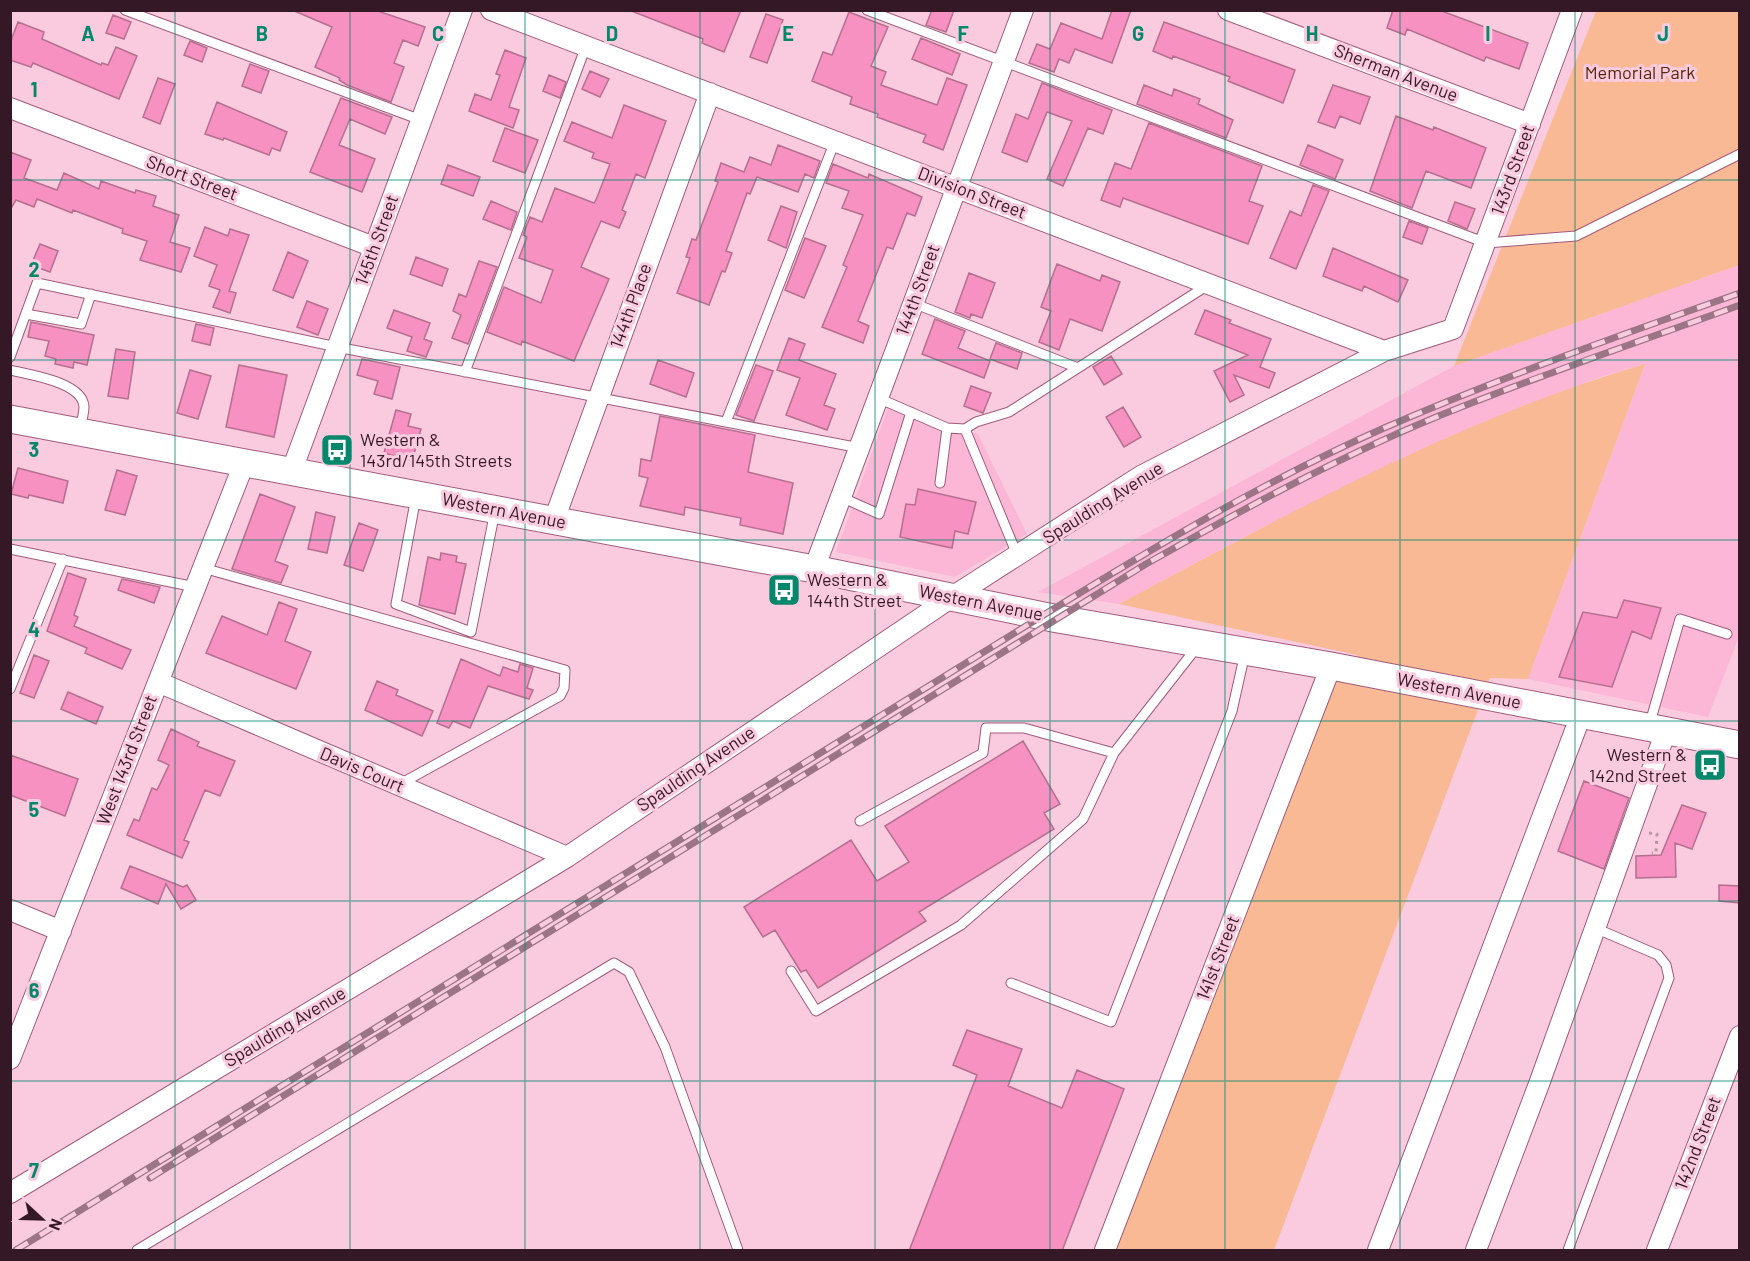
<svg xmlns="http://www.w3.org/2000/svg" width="1750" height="1261" font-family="Barlow,sans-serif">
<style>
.built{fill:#fbb7d5}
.green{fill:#f9b994}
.building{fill:#f791c1;stroke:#b56f8f;stroke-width:1.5}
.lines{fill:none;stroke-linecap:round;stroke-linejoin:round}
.lane-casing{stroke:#a05b7c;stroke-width:11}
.street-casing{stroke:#a05b7c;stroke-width:22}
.secondary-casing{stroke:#a05b7c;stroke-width:29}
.path{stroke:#bc92a5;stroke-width:3;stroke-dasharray:3 4.5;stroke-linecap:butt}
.lane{stroke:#fff;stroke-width:9}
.street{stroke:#fff;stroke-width:20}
.secondary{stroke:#fff;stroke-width:27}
.rail-casing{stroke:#9b7586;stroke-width:7}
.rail{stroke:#facbdf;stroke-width:4.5;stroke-dasharray:14;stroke-linecap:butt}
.grid{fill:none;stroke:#04876b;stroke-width:1.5;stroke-opacity:0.55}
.labels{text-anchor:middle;stroke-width:6;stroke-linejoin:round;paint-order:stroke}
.street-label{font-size:18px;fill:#351826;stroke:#facbdf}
.park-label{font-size:18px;fill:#542707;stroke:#facbdf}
.poi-label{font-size:18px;fill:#351826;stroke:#facbdf;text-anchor:start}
.grid-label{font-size:20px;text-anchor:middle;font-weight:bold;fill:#04876b;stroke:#facbdf;stroke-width:6;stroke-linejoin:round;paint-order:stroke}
</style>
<rect width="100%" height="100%" fill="#facbdf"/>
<!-- built -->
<path class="built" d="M1739 265V637L1708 717 1528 679 1645 364 1603 376 1446 438 1240 539 1119 604 1038 592 1454 366Z
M889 405 978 434 1027 534 955 577 836 552Z"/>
<!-- green -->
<path class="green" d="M1596 11H1739V265L1454 366Z
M1645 364 1528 679 1490 678 1274 1250H1105L1331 666 1358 655 1119 604C1288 514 1460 418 1645 364Z"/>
<!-- building -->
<path class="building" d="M292 10H375L425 27 418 46 403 40 394 63 404 67 391 102 347 85 339 80 340 78 315 67 332 27Z
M629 10H741L724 52 702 43 703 39Z
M932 10H954L946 32 926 25Z
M1112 10H1131L1112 63 1075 49 1069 63 1059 59 1054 72 1029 63 1037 44 1050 49 1061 23 1102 39Z
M1393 10H1439L1528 43 1519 69 1486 57 1484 61 1407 29 1405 35 1387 28Z
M849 12 888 27 871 66 886 72 881 85 937 105 947 78 967 85 943 150 923 142 926 135 877 117 878 114 850 104 852 97 812 81 823 52 832 55Z
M766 14 783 20 767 63 750 57Z
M113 15 131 22 124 39 106 33Z
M18 22 44 32 42 39 101 65 102 63 108 65 116 47 137 56 119 99 33 63 31 67 10 60V43Z
M1164 22 1295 70 1283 103 1228 81 1230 77 1173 56 1172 59 1153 51Z
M921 38 960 54 952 75 912 59Z
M190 41 207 48 202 62 184 55Z
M505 50 526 58 509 107 519 110 513 128 469 111 475 94 491 100 500 75 496 74Z
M250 64 269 71 261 93 242 86Z
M590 71 609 79 600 97 582 89Z
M549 75 566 82 560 98 543 91Z
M158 78 175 84 160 124 143 117Z
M1042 83 1112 110 1103 134 1088 128 1063 186 1047 179 1072 121 1047 112 1027 162 1002 152 1016 114 1028 119Z
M1144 85 1172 96 1174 89 1200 99 1198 104 1233 120 1226 138 1137 104Z
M1333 85 1370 97 1360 124 1340 116 1335 128 1318 122Z
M341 98 392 117 385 134 350 119 339 145 375 159 362 192 310 172Z
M217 102 287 132 280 151 272 148 269 155 224 138 223 140 205 134Z
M624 105 666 121 645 178 636 174 622 210 626 212 619 228 601 221 581 267 609 279 574 361 522 341 521 345 487 332 504 287 541 303 553 270 519 258 527 237 523 235 530 217 542 222 555 188 594 203 596 200 610 164 592 158 594 153 564 141 572 122 612 138Z
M1396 116 1433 130 1434 127 1486 148 1471 188 1426 171 1412 208 1370 191Z
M1149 123 1262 166 1249 201 1263 206 1248 244 1123 198 1120 207 1101 200 1115 163 1131 169Z
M505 128 538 140 525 173 493 161Z
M778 145 820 161 814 178 805 174 798 192 757 177 750 194 747 193 726 251 732 253 725 272 722 271 709 305 677 293 690 258 686 257 692 239 696 240 718 182 715 181 721 163 744 172 750 157 771 165Z
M1308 145 1343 160 1335 179 1300 165Z
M10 152 31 160 24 178 57 190 64 173 99 189 101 181 135 193 136 190 156 196 153 206 179 215 170 242 190 248 181 272 140 260 147 241 122 233 123 229 73 210 72 213 37 199 34 207 16 200 10 210Z
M833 164 868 178 869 174 922 197 915 216 907 213 893 249 887 247 858 321 869 326 863 343 822 327 847 267 843 265 863 215 842 208 849 191 826 183Z
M448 165 480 177 473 196 441 184Z
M1313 185 1329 191 1296 269 1270 258 1290 211 1301 216Z
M491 201 517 212 511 230 483 219Z
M1455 202 1475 209 1467 229 1448 221Z
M781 206 797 212 786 248 768 240Z
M1409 221 1428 228 1422 244 1403 237Z
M205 227 228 236 230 229 249 235 229 291 236 293 230 313 213 307 220 290 209 286 217 265 194 256Z
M805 238 826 246 804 298 785 290Z
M40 244 58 251 50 272 31 265Z
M1333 248 1408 280 1398 302 1364 286 1362 291 1323 276Z
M288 252 308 261 293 298 273 290Z
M416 257 448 269 442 286 410 274Z
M479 261 497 267 468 344 452 338 461 315 453 311 459 294 466 297Z
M1057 264 1100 281 1102 275 1120 282 1102 331 1070 319 1059 350 1039 342 1051 311 1041 307Z
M969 273 995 283 982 318 971 314 970 318 955 312Z
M307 301 328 309 318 335 297 327Z
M394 310 430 323 424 339 432 342 426 357 407 351 412 337 387 328Z
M1205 310 1231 320 1229 323 1271 339 1260 367 1275 373 1269 388 1234 375 1244 395 1230 402 1214 371 1248 355 1195 334Z
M935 319 965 331 958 348 990 361 984 378 922 354Z
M31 322 94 335 87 365 74 362 73 368 55 364 56 359 45 356 49 341 28 337Z
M196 324 214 328 210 345 192 341Z
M789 338 805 344 799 360 836 374 824 405 835 409 827 430 786 415 800 378 777 370Z
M996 343 1022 353 1017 369 990 359Z
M116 349 135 352 128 399 108 396Z
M1111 356 1122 374 1104 385 1093 367Z
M362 359 400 367 392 399 374 394 378 381 357 375Z
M658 360 694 373 686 397 650 384Z
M239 365 287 375 274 437 226 427Z
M756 365 773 371 754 421 736 415Z
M190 370 211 376 198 419 177 413Z
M971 386 991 393 983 413 964 406Z
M1123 407 1141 437 1124 447 1106 417Z
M396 410 411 414 408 426 421 429 412 461 384 453Z
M660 416 755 435 748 472 793 483 783 534 740 525 741 518 685 507 684 515 640 506 648 478 639 476 641 459 651 461Z
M18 468 68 481 63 503 29 495 28 498 11 494Z
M117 470 137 476 125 515 105 510Z
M918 489 976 502 968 534 955 531 952 548 900 537 906 504 915 505Z
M260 494 295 507 275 561 288 566 281 583 232 569Z
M316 512 335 517 327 553 308 549Z
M359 523 378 530 363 571 344 565Z
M441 553 457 556 456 562 466 564 455 614 419 605 428 557 440 560Z
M68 573 86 579 74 615 78 617 74 626 131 650 122 669 85 653 87 648 47 631Z
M122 579 160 587 154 603 118 590Z
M1624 600 1661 608 1651 639 1632 631 1612 687 1559 677 1583 612 1617 618Z
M279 602 297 609 285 641 311 652 296 689 206 653 222 616 267 635Z
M34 655 49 661 34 698 20 693Z
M461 659 500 676 503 667 518 672 520 664 533 668 527 688 533 690 529 699 488 686 470 728 453 721 449 728 437 723Z
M377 681 398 690 396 695 433 711 422 736 365 710Z
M68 692 103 707 96 724 61 709Z
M171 729 199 742 197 746 235 761 220 796 205 790 184 840 189 842 182 858 127 835 134 819 139 821 152 788 157 790 169 765 158 760Z
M1023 741 1060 804 1044 813 1054 829 919 912 926 921 818 988 806 970 801 972 775 930 763 937 744 907 851 840 877 881 909 862 885 826Z
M10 755 78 779 65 816 10 795Z
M1584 781 1629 798 1604 869 1558 851Z
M1682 805 1706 813 1692 849 1675 843 1676 877 1636 878V856L1661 855Z
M130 866 183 887 187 885 196 900 181 909 166 884 158 904 121 888Z
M1719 885 1740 886V903L1719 901Z
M967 1030 1022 1049 1008 1086 1062 1108 1077 1070 1124 1089 1062 1251H909L977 1075 953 1065Z"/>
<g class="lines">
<!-- lane casing -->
<g class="lane-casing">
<path id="lane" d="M125 10 421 120
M867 10 1486 243 1576 236 1740 154
M913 303 1078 368
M26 314 81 324 91 294
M10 357 37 283 337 347 860 448
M10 370C30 375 83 382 84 407 84 414 81 424 79 431
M465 372 586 46
M878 398 947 428 965 429 1018 557
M726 422 835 141
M965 429 976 422 1009 412 1208 285
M940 483 947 428
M416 497 396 604 471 632 495 511
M841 497 879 514 911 412
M10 549 195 587
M203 568 565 670 564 688 560 696 400 784
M10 689 63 559
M1649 726 1680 619 1727 634
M860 821 983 753 986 728H1024L1114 753
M791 971 816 1011 961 925 1083 819 1114 753 1197 647
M1011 983 1111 1022 1232 711 1245 653
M137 1250 614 963 629 972 665 1047 738 1250
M1568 1250 1669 978 1666 965 1658 955 1595 928"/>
</g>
<!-- street casing -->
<g class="street-casing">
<path id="street" d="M491 10 1384 351 1453 329 1572 10
M1228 10 1530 124
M10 108 374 247
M292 470 462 10
M554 520 710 93
M814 569 1023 10
M158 682 567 857
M10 910 61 931
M10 1059 245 461
M10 1193 567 857 952 597 1141 476 1384 351
M1105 1250 1331 666
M1378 1250 1581 715
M1476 1250 1539 1084 1666 731
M1657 1250 1740 1036"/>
</g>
<!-- secondary casing -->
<g class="secondary-casing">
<path id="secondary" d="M10 419 814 569 1058 619 1331 666 1740 745"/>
</g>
<!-- path -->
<path class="path" d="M1649 833 1657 834 1656 853H1652"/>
<!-- lane -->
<use href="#lane" class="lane"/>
<!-- street -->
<use href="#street" class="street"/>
<!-- secondary -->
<use href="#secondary" class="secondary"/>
<!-- rail casing -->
<g class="rail-casing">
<path id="rail" d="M150 1178 1146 564C1238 512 1331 461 1429 420 1531 378 1636 343 1740 305
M16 1250 1042 616C1153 548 1264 481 1384 428 1500 378 1620 335 1740 293"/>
</g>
<!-- rail -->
<use href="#rail" class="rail"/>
</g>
<!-- grid -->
<path class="grid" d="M175 10V1250M350 10V1250M525 10V1250M700 10V1250M875 10V1250M1050 10V1250M1225 10V1250M1400 10V1250M1575 10V1250M10 180H1740M10 360H1740M10 540H1740M10 721H1740M10 901H1740M10 1081H1740"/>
<!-- icons -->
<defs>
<g id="bus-square" transform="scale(1.725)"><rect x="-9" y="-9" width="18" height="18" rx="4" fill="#04876b" stroke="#facbdf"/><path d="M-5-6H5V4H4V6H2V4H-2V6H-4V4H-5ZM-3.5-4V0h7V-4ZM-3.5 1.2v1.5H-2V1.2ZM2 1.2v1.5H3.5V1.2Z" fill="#fff"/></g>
</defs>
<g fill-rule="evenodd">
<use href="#bus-square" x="337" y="450"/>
<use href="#bus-square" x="784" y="590"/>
<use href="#bus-square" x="1710" y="765"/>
</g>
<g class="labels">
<!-- street labels -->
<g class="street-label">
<text transform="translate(1396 73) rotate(21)" y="6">Sherman Avenue</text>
<text transform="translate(1513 170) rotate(-70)" y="6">143rd Street</text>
<text transform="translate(192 178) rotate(21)" y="6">Short Street</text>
<text transform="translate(972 193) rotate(21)" y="6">Division Street</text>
<text transform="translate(377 240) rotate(-70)" y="6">145th Street</text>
<text transform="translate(918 290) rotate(-70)" y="6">144th Street</text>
<text transform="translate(631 306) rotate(-70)" y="6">144th Place</text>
<text transform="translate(1103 503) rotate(-32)" y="6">Spaulding Avenue</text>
<text transform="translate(504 511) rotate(11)" y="6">Western Avenue</text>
<text transform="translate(981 603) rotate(11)" y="6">Western Avenue</text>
<text transform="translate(1459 691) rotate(11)" y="6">Western Avenue</text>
<text transform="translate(127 760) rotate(-69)" y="6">West 143rd Street</text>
<text transform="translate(696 769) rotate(-34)" y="6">Spaulding Avenue</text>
<text transform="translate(362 770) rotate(23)" y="6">Davis Court</text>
<text transform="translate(1218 958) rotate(-69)" y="6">141st Street</text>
<text transform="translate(285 1027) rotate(-31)" y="6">Spaulding Avenue</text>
<text transform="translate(1698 1143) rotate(-69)" y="6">142nd Street</text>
</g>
<!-- park labels -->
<g class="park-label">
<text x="1640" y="79">Memorial Park</text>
</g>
<!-- poi labels -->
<g class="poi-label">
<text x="360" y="446">Western &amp;<tspan x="360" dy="21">143rd/145th Streets</tspan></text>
<text x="807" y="586">Western &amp;<tspan x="807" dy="21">144th Street</tspan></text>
<text x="1687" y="761" text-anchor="end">Western &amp;<tspan x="1687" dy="21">142nd Street</tspan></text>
</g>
</g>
<g class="grid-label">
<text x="88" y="41">A</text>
<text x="262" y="41">B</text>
<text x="438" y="41">C</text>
<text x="612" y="41">D</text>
<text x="788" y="41">E</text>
<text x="963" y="41">F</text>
<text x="1138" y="41">G</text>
<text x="1312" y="41">H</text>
<text x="1488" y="41">I</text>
<text x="1663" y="41">J</text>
<text x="34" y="97">1</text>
<text x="34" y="277">2</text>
<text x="34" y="457">3</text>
<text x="34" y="637">4</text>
<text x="34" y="817">5</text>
<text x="34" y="998">6</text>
<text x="34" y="1178">7</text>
</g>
<!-- border -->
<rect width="1750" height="1261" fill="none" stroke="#351826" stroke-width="24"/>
<!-- north arrow -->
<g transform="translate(42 1219) rotate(112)" stroke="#facbdf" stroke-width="4.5" paint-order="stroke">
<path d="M0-4.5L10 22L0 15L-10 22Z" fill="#351826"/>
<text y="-9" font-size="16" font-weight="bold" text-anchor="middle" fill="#351826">N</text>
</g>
</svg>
